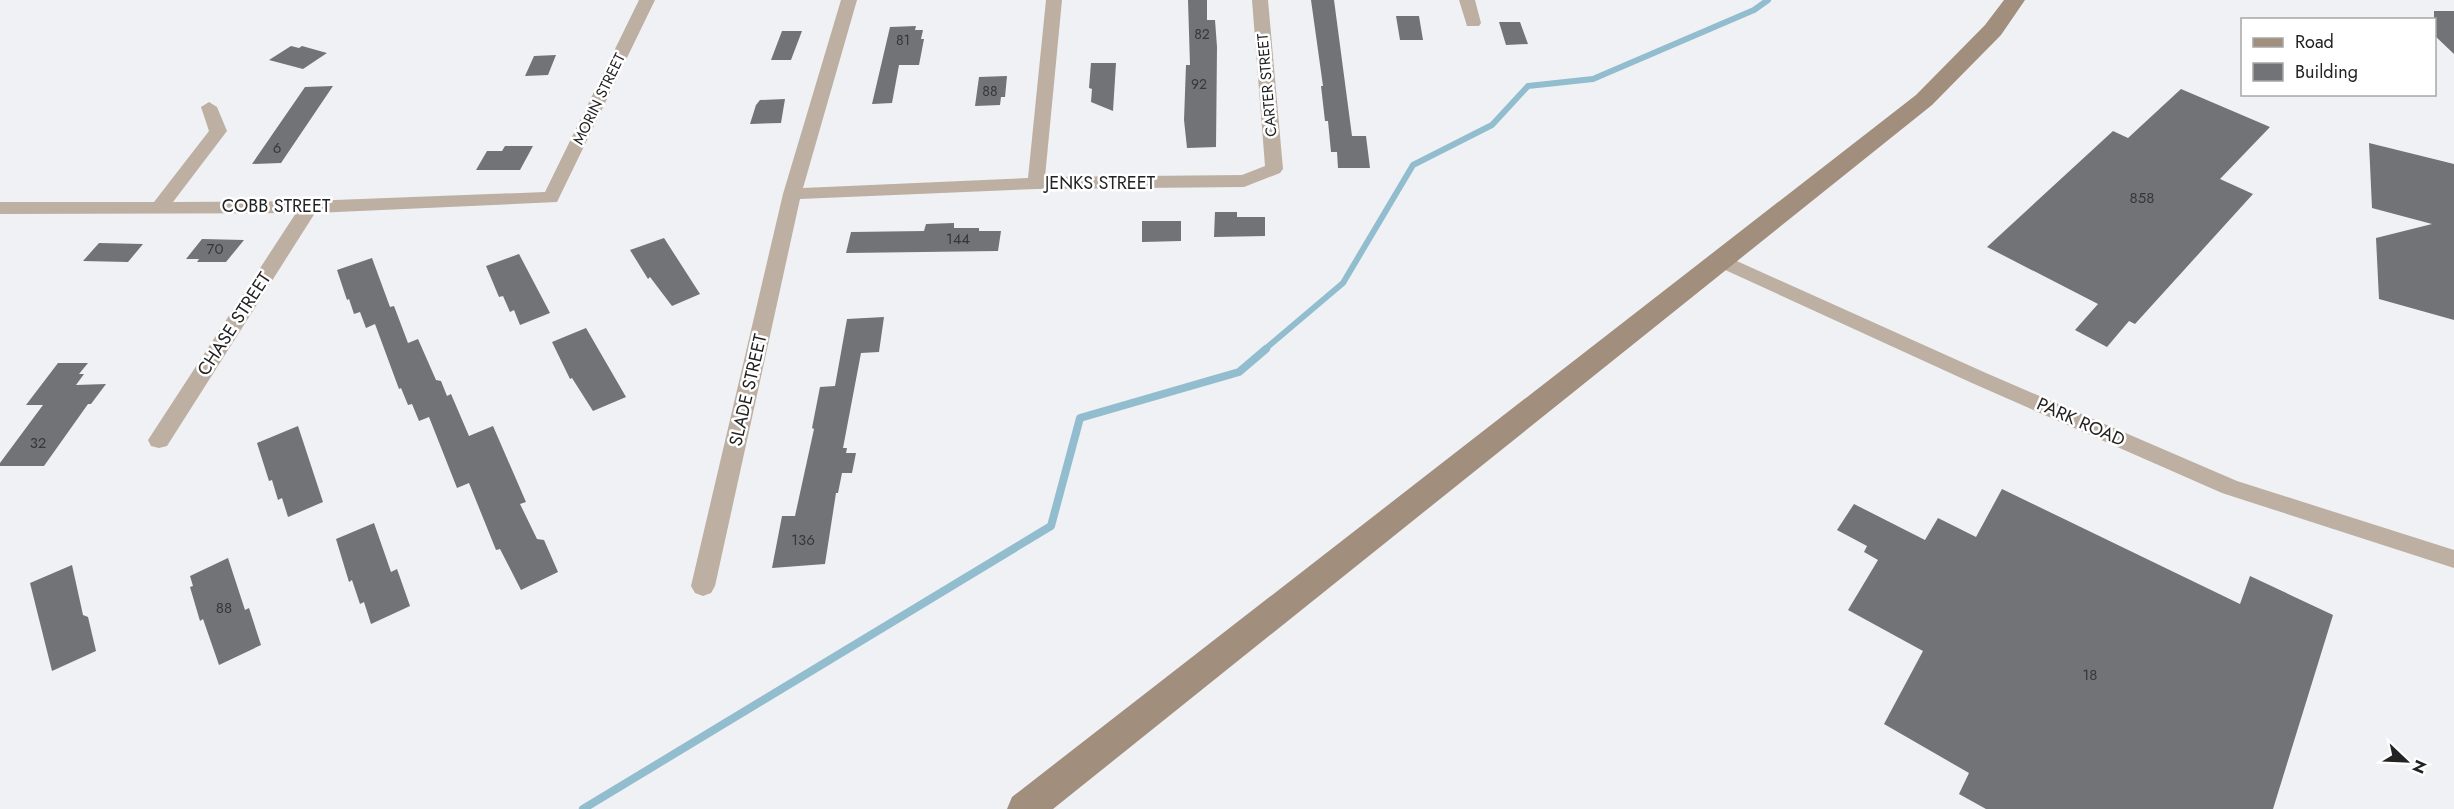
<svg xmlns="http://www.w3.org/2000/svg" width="2454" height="809" font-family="Jost,sans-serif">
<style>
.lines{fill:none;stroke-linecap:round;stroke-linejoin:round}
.stream-far1{stroke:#91bdce;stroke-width:6}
.stream{stroke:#91bdce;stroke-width:8}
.building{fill:#717376}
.minor{fill:#bdafa2;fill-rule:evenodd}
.secondary{fill:#a28e7c;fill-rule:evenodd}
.labels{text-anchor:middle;stroke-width:5;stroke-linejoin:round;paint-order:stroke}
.far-number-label{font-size:14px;fill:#363738}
.far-street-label{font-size:15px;fill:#232324;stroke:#fff}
.number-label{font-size:15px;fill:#363738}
.street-label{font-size:18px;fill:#232324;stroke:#fff}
</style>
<rect width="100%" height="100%" fill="#eff1f4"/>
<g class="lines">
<!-- stream-far1 -->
<path class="stream-far1" d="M1264 350 1343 283 1413 165 1492 125 1528 86 1593 79 1754 10 1768 0"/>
<!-- stream -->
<path class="stream" d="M583 809 1051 526 1080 418 1239 372 1266 349"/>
</g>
<!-- building -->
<path class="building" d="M1188 0H1207V20H1215L1217 47 1216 147 1187 148 1184 120 1186 65H1190Z
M1311 0H1334L1352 136H1366L1370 168H1338L1337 152H1331L1328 121H1325L1321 86H1323Z
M2434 11H2454V54L2434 35Z
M1396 16H1419L1423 40H1400Z
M1499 22H1520L1528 44 1506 45Z
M916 26 915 30H923L921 39H924L919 65H899L892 103 872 104 890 27Z
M782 31H802L791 60H771Z
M291 46 299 48 302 46 327 53 303 69 269 60Z
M556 55 548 75 525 76 534 56Z
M1091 63H1116L1113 111 1091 102 1092 89 1089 88Z
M1007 76 1005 97H1001L1000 105 975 106 979 77Z
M333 86 281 163 252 164 305 87Z
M2181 89 2270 127 2220 179 2253 194 2135 324 2129 321 2107 347 2075 330 2098 304 1987 247 2113 131 2128 138Z
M785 99 781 123 750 124 756 105 760 100Z
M2369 143 2454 164V320L2379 299 2376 238 2432 224 2372 208Z
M505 146H533L520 170H476L487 151H502Z
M1215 212H1237V217H1265V236L1214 237Z
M1142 221H1181V241L1142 242Z
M954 223V228H979V231H1001L998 251 846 253 851 232 924 231 926 224Z
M664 238 700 294 672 306 650 277 648 279 630 250Z
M202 239 244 240 226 262H197L199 259H186Z
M99 243 143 244 128 262 83 261Z
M519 254 550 313 520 325 514 310 510 312 503 296 499 297 486 266Z
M372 258 390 307 394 306 408 343 418 339 436 380 441 381 447 396 451 394 469 436 493 426 526 502 520 504 537 539 544 540 558 572 521 590 500 549 496 550 469 483 457 488 429 417 419 421 412 404 408 405 401 388 399 389 375 324 366 328 360 312 354 314 349 299 347 300 337 270Z
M884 317 879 352 861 353 843 448H847L846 453H856L852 473H842L838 493H836L825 564 772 568 782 516H795L814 429 812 428 820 387 835 386 847 319Z
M586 328 626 397 593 411 572 378 570 379 552 342Z
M58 363H88L79 374H84L76 385 106 384 91 404H88L44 466H0V463L43 405H26Z
M298 426 323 502 288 517 282 498 278 500 272 480 269 481 257 443Z
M2002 489 2240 604 2250 576 2333 615 2273 809H1986L1959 794 1969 773 1884 724 1923 651 1848 610 1878 560 1864 552 1867 546 1837 530 1854 504 1925 540 1938 518 1976 537Z
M374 523 391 572 397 569 410 606 371 624 364 602 360 604 352 580 349 582 336 539Z
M228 558 245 610 249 608 261 645 219 665 203 619 200 621 190 587 193 586 190 576Z
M72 565 83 615 88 617 96 651 52 671 30 583Z"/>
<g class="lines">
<!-- minor -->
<path class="minor" d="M639 0H655L557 202 315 213 167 446 159 448 151 446 148 440 296 213 0 214V202H154L209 131 201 107 209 102 217 107 227 131 173 202 309 201 545 192Z
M841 0H857L803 188 1028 178 1046 0H1062L1045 177 1242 175 1265 166 1252 0H1268L1283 169 1280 173 1244 187 1036 189 800 199 715 586 711 593 703 596 695 593 691 586 783 194Z
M1459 0H1475L1481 23 1479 26H1467Z
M1719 253 1986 373 2237 481 2454 550V568L2222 493 1972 383 1712 264 1710 259 1712 254Z"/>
<!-- secondary -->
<path class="secondary" d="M2004 0H2025L2001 35 1932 105 1053 809H1007L1012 797 1916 95 1985 25Z"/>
</g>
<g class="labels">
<!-- far-number labels -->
<g class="far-number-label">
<text x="1202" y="39">82</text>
<text x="903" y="45">81</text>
<text x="1199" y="89">92</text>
<text x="990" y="96">88</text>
</g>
<!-- far-street labels -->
<g class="far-street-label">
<text transform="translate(1267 85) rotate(-95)" y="5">CARTER STREET</text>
<text transform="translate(599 99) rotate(-64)" y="5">MORIN STREET</text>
</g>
<!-- number labels -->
<g class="number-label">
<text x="277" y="153">6</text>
<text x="2142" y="203">858</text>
<text x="958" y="244">144</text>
<text x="215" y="254">70</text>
<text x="38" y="448">32</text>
<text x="803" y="545">136</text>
<text x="224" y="613">88</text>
<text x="2090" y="680">18</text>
</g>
<!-- street labels -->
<g class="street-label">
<text x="1100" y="189">JENKS STREET</text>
<text x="276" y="212">COBB STREET</text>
<text transform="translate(234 324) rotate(-57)" y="6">CHASE STREET</text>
<text transform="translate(748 390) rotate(-77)" y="6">SLADE STREET</text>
<text transform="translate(2081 422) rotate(24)" y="6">PARK ROAD</text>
</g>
</g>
<!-- legend -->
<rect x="2241" y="18" width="195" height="78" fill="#ffffff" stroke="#a7a7a7" stroke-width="1.5"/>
<rect x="2253" y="38" width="30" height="9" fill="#a28e7c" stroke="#a7a7a7" stroke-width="1.5"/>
<text x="2295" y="48" font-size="18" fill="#232324">Road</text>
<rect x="2253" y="63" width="30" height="18" fill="#717376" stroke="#a7a7a7" stroke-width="1.5"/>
<text x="2295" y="78" font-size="18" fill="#232324">Building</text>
<!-- north arrow -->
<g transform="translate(2406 761) rotate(113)" stroke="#ffffff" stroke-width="4.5" paint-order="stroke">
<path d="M0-4.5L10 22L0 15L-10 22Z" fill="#232324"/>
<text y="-9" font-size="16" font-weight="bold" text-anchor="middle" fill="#232324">N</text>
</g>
</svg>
